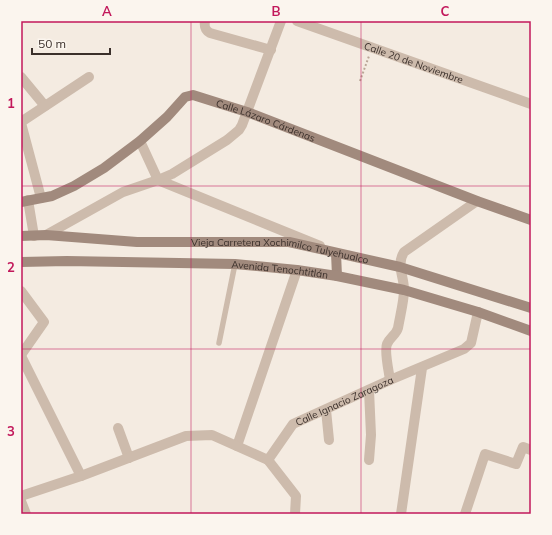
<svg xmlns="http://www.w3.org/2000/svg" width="552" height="535" font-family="Mulish,sans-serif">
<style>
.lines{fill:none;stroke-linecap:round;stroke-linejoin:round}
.path{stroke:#b9a596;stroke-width:2;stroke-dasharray:2 2;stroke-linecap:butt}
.lane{stroke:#cdbbac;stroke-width:5.5}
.street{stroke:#cdbbac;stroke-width:10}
.secondary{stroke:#a18a7d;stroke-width:10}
.grid{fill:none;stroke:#c2185b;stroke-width:1;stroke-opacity:0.55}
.labels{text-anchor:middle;stroke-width:3.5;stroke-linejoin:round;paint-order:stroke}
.street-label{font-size:10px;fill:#3b302b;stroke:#fbf5ee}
.neatline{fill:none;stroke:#c2185b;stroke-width:1.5}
.grid-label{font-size:13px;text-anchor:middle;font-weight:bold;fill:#c2185b}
</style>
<rect width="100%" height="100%" fill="#f4ebe1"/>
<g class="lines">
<!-- path -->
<path class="path" d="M360 81 369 56"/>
<!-- lane -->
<path class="lane" d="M219 343 235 264"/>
<!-- street -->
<g class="street">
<path d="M205 21C204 27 205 30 210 33L271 50"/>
<path id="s1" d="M297 21 531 104"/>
<path d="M21 77 45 106"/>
<path d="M21 122 89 77"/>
<path d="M21 123 41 198"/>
<path d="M140 141 158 180 320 246"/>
<path d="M28 200 34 236"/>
<path d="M46 235 123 192 158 180 172 174 227 140 239 130 242 125 281 21"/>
<path d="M21 291 44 322 21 355"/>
<path d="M21 356 81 476"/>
<path d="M390 380C389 372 384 351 387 344 390 337 396 335 398 328 400 316 404 301 404 290 404 276 396 265 404 252L477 201"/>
<path d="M369 390 371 435 369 460"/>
<path d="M326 410 329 440"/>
<path d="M118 428 129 458"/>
<path d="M237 446 297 270"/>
<path d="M268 460 296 496 295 514"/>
<path id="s2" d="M21 496 81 476 186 436 212 435 268 460 293 424 390 380 464 349 471 343 478 312"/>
<path d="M21 501 26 514"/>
<path d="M401 514 422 368"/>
<path d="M465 514 485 454 516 464 523 447 531 450"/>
</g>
<!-- secondary -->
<g class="secondary">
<path id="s3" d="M21 202 52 196 74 186 104 168 140 141 167 117 185 97 193 95 247 112 477 201 531 220"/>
<path id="s4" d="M21 236 46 235 137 242H289L400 267 531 308"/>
<path d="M336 253 337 276"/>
<path id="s5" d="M21 262 67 261 235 264 297 270 337 276 404 290 478 312 531 331"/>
</g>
</g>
<!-- grid -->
<path class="grid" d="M191 21V514M361 21V514M21 186H531M21 349H531"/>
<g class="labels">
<!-- street labels -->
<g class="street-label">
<text dy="4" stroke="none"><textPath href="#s1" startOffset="124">Calle 20 de Noviembre</textPath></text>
<text dy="4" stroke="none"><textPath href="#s3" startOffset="284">Calle Lázaro Cárdenas</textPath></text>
<text dy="4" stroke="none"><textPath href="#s4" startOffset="260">Vieja Carretera Xochimilco Tulyehualco</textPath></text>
<text dy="4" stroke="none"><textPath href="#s5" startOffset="259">Avenida Tenochtitlán</textPath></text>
<text dy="4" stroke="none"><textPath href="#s2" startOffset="363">Calle Ignacio Zaragoza</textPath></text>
</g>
</g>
<!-- border -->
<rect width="552" height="535" fill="none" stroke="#fbf5ee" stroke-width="44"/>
<!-- scale -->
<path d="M32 48v6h78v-6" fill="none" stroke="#3b302b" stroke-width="2"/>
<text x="38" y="48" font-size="12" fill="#3b302b" stroke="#fbf5ee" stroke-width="3" paint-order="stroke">50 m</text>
<rect x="22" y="22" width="508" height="491" class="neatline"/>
<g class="grid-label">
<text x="107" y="16">A</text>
<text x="276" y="16">B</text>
<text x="445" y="16">C</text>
<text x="11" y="108">1</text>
<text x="11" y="272">2</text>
<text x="11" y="436">3</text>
</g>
</svg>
